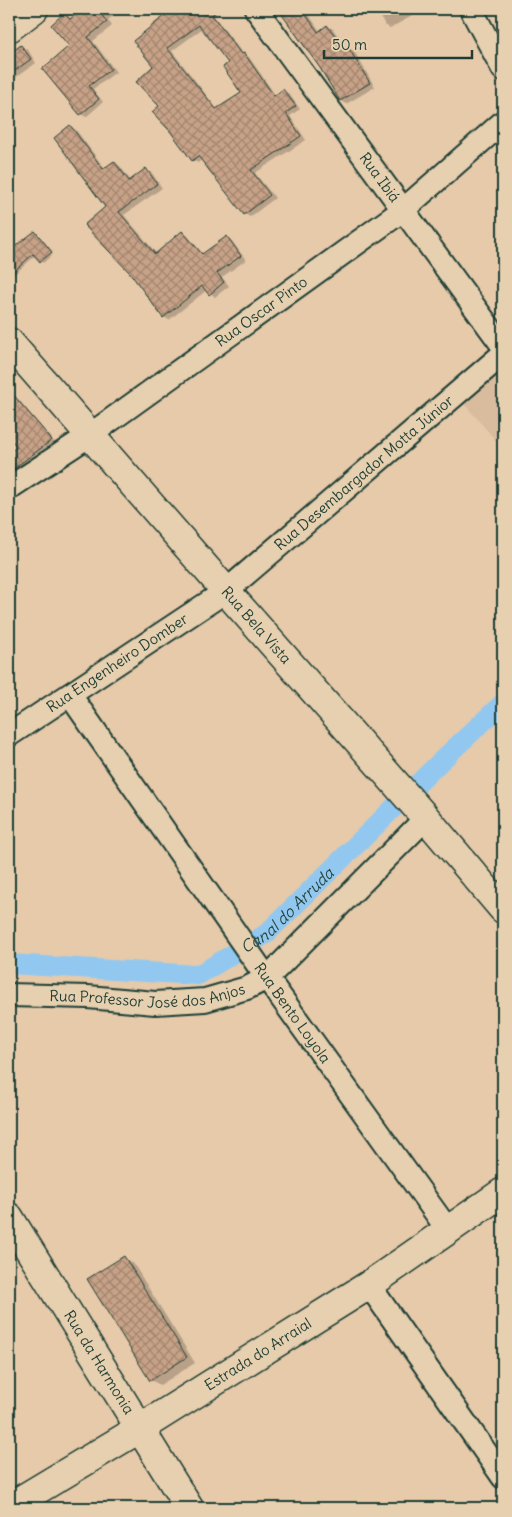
<svg xmlns="http://www.w3.org/2000/svg" width="512" height="1517" font-family="Delius,sans-serif">
<style>
.built{fill:#d9bb9e}
.shadow{fill:#0003;fill-rule:evenodd}
.lines{fill:none;stroke-linecap:round;stroke-linejoin:round}
.canal{stroke:#92c8f0;stroke-width:20}
.building{fill:url(#building-cross-hatch);stroke:#1f3d34;fill-rule:evenodd}
.minor-casing{stroke:#1f3d34;stroke-width:26}
.tertiary-casing{stroke:#1f3d34;stroke-width:31}
.secondary-casing{stroke:#1f3d34;stroke-width:31}
.primary-casing{stroke:#1f3d34;stroke-width:31}
.minor{stroke:#e6d0af;stroke-width:22}
.tertiary{stroke:#e6d0af;stroke-width:28}
.secondary{stroke:#e6d0af;stroke-width:28}
.primary{stroke:#e6d0af;stroke-width:28}
.labels{text-anchor:middle;stroke-width:4.5;stroke-linejoin:round;paint-order:stroke}
.street-label{font-size:15px;fill:#1f3d34;stroke:#e6d0af}
.water-label{font-size:16px;font-style:italic;fill:#25443d;stroke:#e6d0af}
</style>
<defs>
<pattern id="building-cross-hatch" width="8" height="8" patternUnits="userSpaceOnUse" patternTransform="scale(1.25)"><rect width="8" height="8" fill="#c8a287"/><path d="M0 0l8 8M0 8l8-8" fill="none" stroke="#a2856f"/></pattern>
</defs>
<rect width="100%" height="100%" fill="#e6caaa"/>
<filter id="ink" filterUnits="userSpaceOnUse"><feTurbulence type="fractalNoise" baseFrequency=".02" numOctaves="2"/><feDisplacementMap in="SourceGraphic" scale="10" xChannelSelector="R" yChannelSelector="G"/><feConvolveMatrix kernelMatrix="1 2 1 2 8 2 1 2 1" color-interpolation-filters="sRGB"/></filter>
<g filter="url(#ink)">
<!-- built -->
<path class="built" d="M503 354V449L456 394Z"/>
<!-- shadow -->
<path class="shadow" d="M85 9H122L108 20 112 26 93 41 116 72 93 89 103 102 86 117 81 114 64 14 72 20Z
M171 9H209L243 54 249 57 276 96 283 91 289 94 300 109 290 116 306 140 255 173 275 198 250 217 245 214 202 159 198 163 192 160 160 106 154 66 172 11ZM203 28 230 64 243 94 218 110 172 51Z
M275 9H305L320 31 327 26 333 29 347 49 348 48 354 51 375 87 346 104 341 101 321 67 279 9Z
M376 9H425L390 28 385 25Z
M22 47 28 50 36 63 12 80 9 78V56Z
M71 127 76 130 105 169 114 162 120 166 131 181 146 170 152 173 162 188 124 215 157 254 183 232 188 236 204 255 227 238 232 241 246 260 222 277 229 286 215 297 207 290 169 320 164 317 107 208Z
M35 232 53 254 43 263 36 255 9 279V257Z
M9 388 56 444 16 473 9 467V454L19 447 9 435V429L15 424 9 416Z
M124 1258 133 1263 195 1363 160 1385 151 1380Z"/>
<g class="lines">
<!-- canal -->
<path class="canal" id="s1" d="M9 964 198 975 266 934 442 760 503 703"/>
</g>
<!-- building -->
<path class="building" d="M83 9H97L107 22 88 37 111 69 89 86 99 99 80 115 42 69 69 46 51 25 64 13 70 19Z
M173 9H220L212 15 241 54 244 53 274 96 283 89 296 106 286 113 301 136 251 170 270 195 244 215 198 156 192 161 170 131 152 112 159 106 136 82 153 66 133 41ZM199 25 228 63 223 67 241 93 216 109 167 48Z
M278 9H302L318 32 327 25 345 49 348 47 370 83 340 101 320 68Z
M21 45 31 59 9 75V54Z
M70 125 103 169 114 161 129 181 146 168 157 184 119 212 155 254 182 231 202 254 227 236 241 256 217 273 224 282 209 295 202 286 163 318 130 273 84 225 105 207 54 138Z
M35 231 52 252 40 262 33 254 9 276V251Z
M9 390 52 440 9 472V453L17 447 9 437Z
M124 1256 187 1357 150 1381 87 1279Z"/>
<g class="lines">
<!-- minor casing -->
<g class="minor-casing">
<g id="minor">
<path id="s2" d="M256 9 503 346"/>
<path d="M471 9 503 69"/>
<path id="s3" d="M9 488 90 435 403 210 503 122"/>
<path id="s4" d="M70 695 262 971 448 1230"/>
<path id="s5" d="M9 735 226 591 503 354"/>
<path id="s6" d="M9 995 88 997 155 1003 205 1000 247 988 267 978 426 818"/>
<path d="M369 1285 503 1477"/>
</g>
</g>
<!-- tertiary casing -->
<g class="tertiary-casing">
<g id="tertiary">
<path id="s7" d="M9 342 226 591 426 818 503 909"/>
</g>
</g>
<!-- secondary casing -->
<g class="secondary-casing">
<g id="secondary">
<path id="s8" d="M9 1217 189 1508"/>
<path id="s9" d="M9 1507 139 1429 369 1285 503 1192"/>
</g>
</g>
<!-- primary casing -->
<g class="primary-casing">
<path id="primary" d="M9 28 34 9"/>
</g>
<!-- minor -->
<use href="#minor" class="minor"/>
<!-- tertiary -->
<use href="#tertiary" class="tertiary"/>
<!-- secondary -->
<use href="#secondary" class="secondary"/>
<!-- primary -->
<use href="#primary" class="primary"/>
</g>
</g>
<g class="labels">
<!-- street labels -->
<g class="street-label">
<text dy="5" stroke="none"><textPath href="#s2" startOffset="209">Rua Ibiá</textPath></text>
<text dy="5" stroke="none"><textPath href="#s3" startOffset="308">Rua Oscar Pinto</textPath></text>
<text dy="5" stroke="none"><textPath href="#s5" startOffset="442">Rua Desembargador Motta Júnior</textPath></text>
<text dy="5" stroke="none"><textPath href="#s7" startOffset="376">Rua Bela Vista</textPath></text>
<text dy="5" stroke="none"><textPath href="#s5" startOffset="130">Rua Engenheiro Domber</textPath></text>
<text dy="5" stroke="none"><textPath href="#s6" startOffset="139">Rua Professor José dos Anjos</textPath></text>
<text dy="5" stroke="none"><textPath href="#s4" startOffset="388">Rua Bento Loyola</textPath></text>
<text dy="5" stroke="none"><textPath href="#s9" startOffset="292">Estrada do Arraial</textPath></text>
<text dy="5" stroke="none"><textPath href="#s8" startOffset="171">Rua da Harmonia</textPath></text>
</g>
<!-- water labels -->
<g class="water-label">
<text dy="6" stroke="none"><textPath href="#s1" startOffset="300">Canal do Arruda</textPath></text>
</g>
</g>
<!-- margin -->
<rect width="512" height="1517" fill="none" stroke="#e6d0af" stroke-width="30"/>
<rect x="15" y="15" width="482" height="1487" fill="none" stroke="#1f3d34" stroke-width="2" filter="url(#ink)"/>
<!-- scale -->
<path d="M324 50v8h148v-8" fill="none" stroke="#1f3d34" stroke-width="2.5"/>
<text x="332" y="50" font-size="15" fill="#1f3d34" stroke="#e6d0af" stroke-width="4" paint-order="stroke">50 m</text>
</svg>
